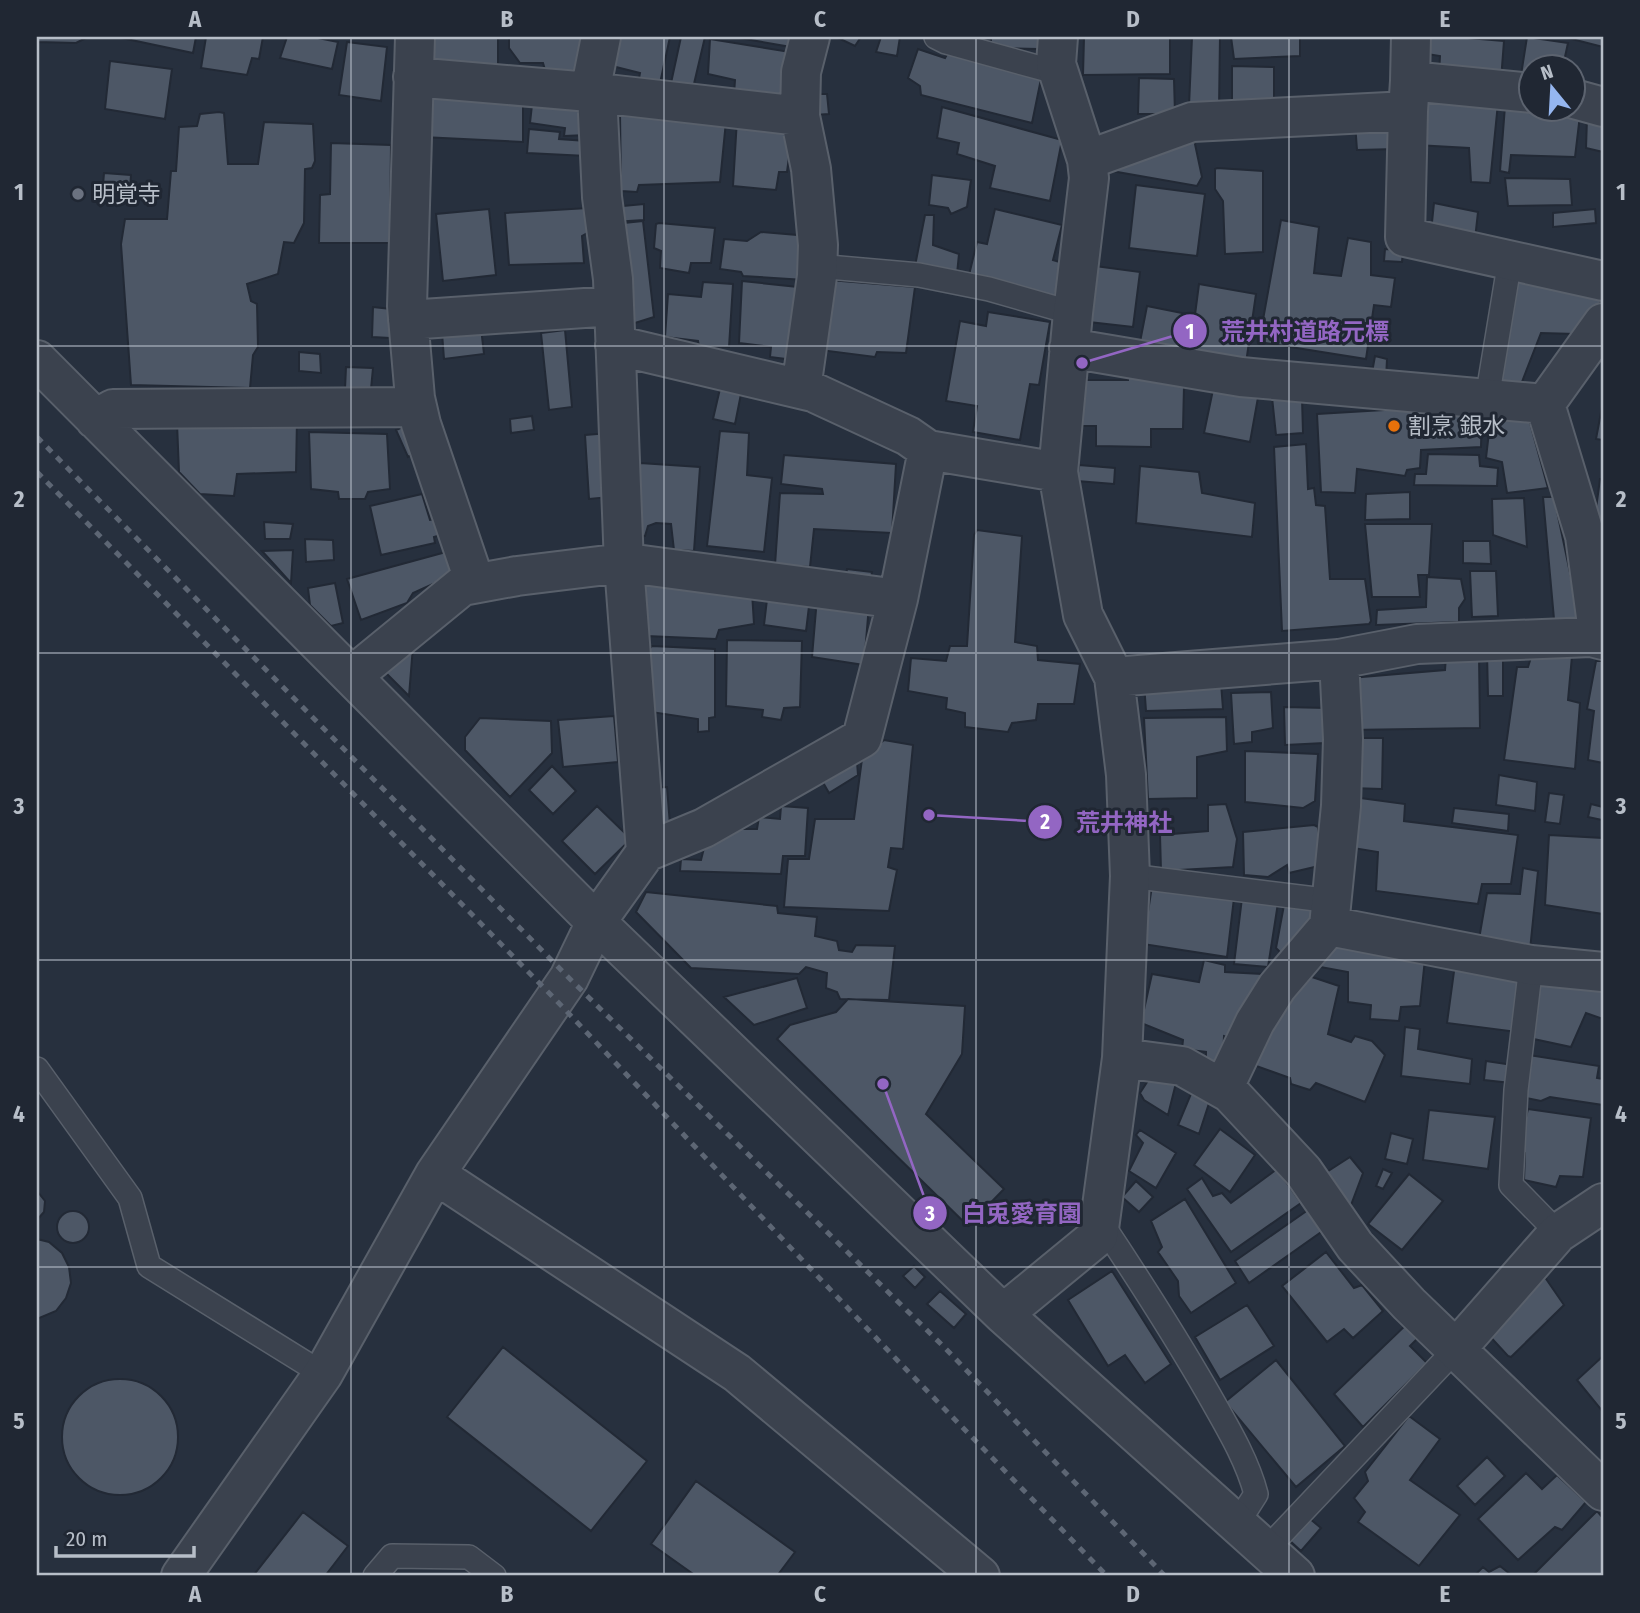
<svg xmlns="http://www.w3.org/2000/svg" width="1640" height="1613" font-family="'Fira Sans Condensed','Noto Sans JP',sans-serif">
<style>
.building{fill:#4d5766;stroke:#222935;stroke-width:2}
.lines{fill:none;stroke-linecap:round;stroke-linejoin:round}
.service-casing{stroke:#59606b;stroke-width:26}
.minor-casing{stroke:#59606b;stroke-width:42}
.service{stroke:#3b424e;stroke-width:23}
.minor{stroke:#3b424e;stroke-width:38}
.rail{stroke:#5d6674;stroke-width:5;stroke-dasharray:7 7;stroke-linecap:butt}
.grid{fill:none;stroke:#b7bec8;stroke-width:2;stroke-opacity:0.55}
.worship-dot{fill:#6b7280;stroke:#202733;stroke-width:2.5}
.food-dot{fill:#e8710a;stroke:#202733;stroke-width:2.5}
.labels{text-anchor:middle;stroke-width:6;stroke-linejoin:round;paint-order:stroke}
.poi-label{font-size:23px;fill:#b7bec8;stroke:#202733;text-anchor:start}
.leader{fill:none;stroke:#9366c3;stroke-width:2.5}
.callout-dot{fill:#9366c3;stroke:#202733;stroke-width:2.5}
.mark-label{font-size:21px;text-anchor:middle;font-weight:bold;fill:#fff}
.callout-label{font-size:24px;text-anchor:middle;font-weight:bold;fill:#9366c3;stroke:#202733;stroke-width:6;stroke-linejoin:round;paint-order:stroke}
.neatline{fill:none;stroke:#b7bec8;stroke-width:2.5}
.grid-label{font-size:23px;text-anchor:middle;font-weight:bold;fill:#b7bec8}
</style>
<rect width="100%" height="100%" fill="#27303e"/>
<!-- building -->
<path class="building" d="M37 37H88L76 43 37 42Z
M117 37H196L193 53Z
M206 37H263L259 59 252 58 247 75 201 68Z
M287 37H313L338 42 332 69 280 58Z
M427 37H498V69L425 66Z
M509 37H586L584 70 546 73 543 63H520L509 48Z
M609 37H670L659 88 638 84 640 73 604 64Z
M681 37H705L693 88 671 83Z
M734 37H794L791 47Z
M836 37H861L855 46Z
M881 37H900L897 56 876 52Z
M991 37H1039L1038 49 991 48Z
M1084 37H1170V74L1083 75Z
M1192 37H1220L1219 109 1189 106Z
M1231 37H1300V56L1234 59Z
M1417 37H1456L1504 41 1501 80 1439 74 1440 56 1415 52Z
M1527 37 1568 43 1563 66H1532V77L1521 75Z
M1564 37H1603V47Z
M710 39 790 52 785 99 734 94 735 80 708 74Z
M347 42 387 47 381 101 339 95Z
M918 49 945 58 949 51 1042 74 1032 123 921 95 920 86 908 78Z
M110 61 172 69 165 119 105 109Z
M1232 66 1274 67V107L1232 108Z
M1139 78 1174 79 1175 114H1138Z
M426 93 523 96V142L422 137Z
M1417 93 1498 103 1490 183 1471 182 1469 148 1416 145Z
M812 94H827L829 114 814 115Z
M533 96 586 98 588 135 564 136 565 128 530 123Z
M1505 106 1580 115 1575 157 1511 155 1509 173 1500 171Z
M942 107 1062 140 1050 201 990 188 995 166 957 154 959 143 937 138Z
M219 112 224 113 228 164H258L264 122 313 124 315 161 312 168 305 169 304 223 294 243 284 242 278 274 247 284 251 301 257 304 258 347 253 355 250 388 131 385 121 244 125 219H167L171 171H176L179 127 197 126 200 114Z
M620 113 726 121 720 182 639 185 637 192 621 191Z
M1587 118 1603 121V152L1586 148Z
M737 119 793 127 787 172H779L776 190 733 186Z
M1395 122 1397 149 1357 150 1355 123Z
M529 129 560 132 559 139 587 141V156L527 153Z
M1192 130 1202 177 1197 186 1106 170Z
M331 143 391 145 390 243H319L320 195 330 194Z
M1217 168 1263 171V252L1225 254 1223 201 1215 189V169Z
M104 173 131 175 130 189 103 185Z
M932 175 971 180 967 207 951 214 948 208 929 205Z
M1505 178 1570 179 1572 205 1508 206Z
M1136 185 1205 194 1197 256 1129 248Z
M1434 203 1478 212 1475 239 1431 232Z
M644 204V220L613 222 612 207Z
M588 208 589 232 582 236 584 263 509 265 505 213Z
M489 209 496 275 443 281 436 214Z
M995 209 1062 225 1053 260 1063 263 1055 296 969 275 977 242 987 244Z
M1595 209 1596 223 1553 227V213Z
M925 215H934L933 245 959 254 957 274 915 266Z
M1281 220 1319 227 1314 273 1341 276 1348 238 1371 242V275L1395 278 1391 307 1374 305 1366 359 1259 342Z
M643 221 654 317 635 323 627 322 614 224Z
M659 223 715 228 711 263H691L689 273 660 268 661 251 654 248 656 224Z
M761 232 809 236 805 280 743 276 741 272 720 269 724 239 747 241Z
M1385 249 1403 250 1402 262 1384 261Z
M1095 266 1140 272 1133 327 1089 322Z
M1515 271 1603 299 1576 334 1541 333 1518 392 1495 388Z
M829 280 915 287 906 353 877 352 875 357 820 350Z
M742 281 798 287 794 360 770 357 771 347 739 343Z
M703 282 733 284 729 347 699 346 698 341 665 337 668 294 701 297Z
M1199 284 1256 294 1246 363 1190 353Z
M1147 306 1187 314 1180 349 1140 342Z
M373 307 391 309 390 338 372 337Z
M988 312 1050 322 1039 385 1030 384 1020 440 973 432 977 406 946 401 960 321 986 326Z
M481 328 484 354 444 359 442 333Z
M565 330 572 407 549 410 541 333Z
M299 352 320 354 321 373 299 371Z
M1375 356 1387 359 1386 379 1365 377 1366 368 1373 367Z
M346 367 373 368 371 389H345Z
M1128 374 1184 386 1183 429H1151V447L1096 446V426H1082L1083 380H1128Z
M722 380 743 384 735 424 713 419Z
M1214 385 1259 392 1250 442 1204 433Z
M1272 397 1302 398 1303 433 1276 435Z
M1602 407 1603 408V440L1596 439Z
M1401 409 1482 412 1481 447 1421 450 1420 468 1407 470 1405 476 1357 469 1355 493 1321 492 1317 414Z
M1491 415 1529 419 1548 488 1507 493 1502 462 1486 458Z
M532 416 534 430 511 433 510 419Z
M297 419 296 472 237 474 234 496 200 494 179 472 177 423Z
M412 423 421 451 408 457 396 430Z
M720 431 749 433 747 475 772 478 764 552 707 546Z
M309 432 387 434 390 489 368 492 365 499H339L338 492 311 489Z
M609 433 610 497 589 499 585 435Z
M1306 444 1308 489 1314 488 1316 505 1325 506 1330 579H1365L1371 621 1369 624 1282 631 1274 447Z
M1428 454 1479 455 1480 466 1498 468 1497 486 1414 485 1415 474H1426Z
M784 455 896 464 892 533 814 529 810 567 775 565 780 493 823 494 822 489 781 484Z
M640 463 700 467 694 551 674 550 671 524 656 523 648 526 645 536H634Z
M1079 465 1115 468 1114 484 1077 481Z
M1140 466 1199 472 1202 493 1255 503 1252 537 1136 523Z
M1600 479H1603V525L1594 524Z
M1410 492V519L1365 520 1366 494Z
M422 494 430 520 437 519 441 535 434 537 435 543 381 555 370 506Z
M1543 497H1554L1580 620 1554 619Z
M1524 498 1527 547 1493 535 1492 499Z
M264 522 293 524 290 539H265Z
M1365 524H1432L1429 575H1418L1420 597H1372Z
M977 530 1022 536 1015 642 1037 646 1038 660 1080 664 1074 704H1038L1036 720 1012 723 1008 732 965 727V713L946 709 947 698 908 691 911 658 946 661 950 646H967L974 535Z
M305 539 333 540 334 560 306 562Z
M1463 541H1490L1491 564 1463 563Z
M293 550 291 583 262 551Z
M446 552 455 574 413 593 407 603 361 620 347 579Z
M847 569 872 572 870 585 845 582Z
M1470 571H1496L1498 616 1472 617Z
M1427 577 1461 579 1465 599 1459 608V622L1376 625 1377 610 1426 607Z
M335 583 343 623 331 626 310 605 308 588Z
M645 585 752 592 754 624 719 630 716 639 646 636Z
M768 591 810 598 806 631 764 625Z
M817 598 869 605 864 665 812 657Z
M727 640 802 641 800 707 784 708 781 720 762 717 763 710 726 706Z
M413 646 409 696 380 667Z
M652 646 715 649V717L709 718V731L698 732V719L651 712 650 648Z
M1533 651 1572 656 1568 700 1580 703 1575 769 1504 760 1517 667H1528Z
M1487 653H1503V696H1488Z
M1479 655 1480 728 1349 730 1350 678 1445 670 1446 656Z
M1596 661H1603V763L1588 760 1594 711 1587 709Z
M1144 683H1221L1223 709 1146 711Z
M1271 692 1273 728 1252 732V742L1234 744 1231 693Z
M1284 707 1327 708 1325 743 1285 745Z
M614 716 618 762 563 767 558 720Z
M1226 717 1227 751 1197 757V798L1148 799 1144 718Z
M480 718 551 721 552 753 510 797 465 750V737Z
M1350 738H1383L1382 789 1350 788Z
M884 740 913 745 903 849 891 848 888 867 897 870 889 911 784 907 788 859H809L815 819H854L862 759Z
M1245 751 1318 754 1315 801 1303 808 1245 802Z
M857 762 858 775 829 793 821 779Z
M552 766 576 791 553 814 529 790Z
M1499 775 1537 782 1535 811 1496 805Z
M667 787 670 825H656L652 788Z
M1549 793 1564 795 1560 824 1545 822Z
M1353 797 1405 804 1404 821 1518 835 1511 884H1482L1478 904 1376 891 1378 852 1347 847Z
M1226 804 1237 839 1233 867 1161 871 1160 835 1208 831V805Z
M1591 804 1603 807 1602 820 1588 817Z
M597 806 631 839 595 874 562 841Z
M781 806 808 808 805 856H783L781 874 680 871 681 859 701 860 704 848 738 829H757L759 817 780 819Z
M1454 808 1509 814 1508 831 1452 823Z
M1314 825 1318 827 1323 865 1289 873 1287 865 1268 877 1244 875 1243 832Z
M1549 835 1603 838V914L1545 905Z
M1523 868 1538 871 1530 950 1479 939 1487 893 1520 894Z
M1152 886 1234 898 1227 957 1143 944Z
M646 892 777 906 778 913 817 917 815 936 837 941 839 950 852 952 856 945 895 946 889 1000 840 999 837 992 826 988 827 973 806 967 799 974 691 968 636 912Z
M1242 898 1278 903 1268 967 1234 964Z
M1284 905 1317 910 1283 955 1276 948Z
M1325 941 1425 959 1420 1006 1401 1007 1399 1021 1370 1019 1371 1005 1348 1002V972L1315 966Z
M1204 960 1225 965V972L1263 974 1231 1038 1224 1036 1223 1062 1206 1061V1052L1182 1049 1183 1040 1141 1023 1152 974 1199 982Z
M1455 964 1525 973 1517 1032 1447 1023Z
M1306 975 1339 986 1328 1034 1351 1042 1355 1036 1372 1041 1385 1055 1365 1102 1316 1083 1310 1090 1291 1084 1290 1078 1245 1062Z
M797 978 807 1008 754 1025 724 997Z
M1536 978 1603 988V1019L1586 1013 1571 1047 1529 1038Z
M848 999 965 1006 962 1054 926 1114 1004 1189 968 1226 777 1039 790 1025 836 1012Z
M1405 1027 1420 1029 1418 1049 1472 1059 1470 1084 1401 1076Z
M1523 1054 1599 1066 1597 1078 1603 1079V1105L1550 1097 1541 1101 1521 1097Z
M1486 1061 1513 1065 1511 1083 1484 1080Z
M1151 1076 1176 1083 1168 1115 1144 1100 1140 1093Z
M1193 1089 1211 1097 1199 1134 1178 1125Z
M1528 1109 1591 1118 1583 1177 1560 1176 1556 1187 1524 1180 1525 1153 1518 1150Z
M1429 1110 1495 1117 1488 1169 1423 1160Z
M1220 1129 1255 1155 1230 1192 1194 1165Z
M1140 1130 1176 1153 1156 1188 1129 1171 1143 1143 1136 1135Z
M1391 1133 1413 1139 1407 1164 1385 1159Z
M1350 1157 1363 1173 1348 1213 1319 1177Z
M1277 1169 1301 1203 1231 1252 1187 1189 1202 1178 1213 1196 1222 1193 1231 1203Z
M1383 1169 1392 1173 1383 1189 1376 1186Z
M1409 1174 1443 1201 1402 1250 1368 1224Z
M1136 1181 1153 1197 1139 1212 1122 1197Z
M37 1191 45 1201 44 1212 37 1220Z
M1185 1199 1236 1283 1191 1313 1179 1296 1178 1281 1158 1252 1162 1247 1151 1221Z
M1308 1210 1324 1230 1249 1283 1235 1261Z
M57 1227a16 16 0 1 1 32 0a16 16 0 1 1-32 0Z
M37 1239 49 1242 62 1253 69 1267 71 1283 66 1298 56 1311 37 1319Z
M1326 1252 1354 1288 1362 1285 1383 1311 1353 1338 1344 1329 1327 1342 1282 1286Z
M914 1266 925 1277 915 1288 903 1276Z
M1112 1271 1171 1364 1145 1383 1125 1355 1108 1366 1068 1300Z
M1542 1273 1564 1305 1511 1357 1508 1356 1485 1331Z
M940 1291 966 1314 954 1328 927 1304Z
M1247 1305 1274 1346 1220 1380 1195 1337Z
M1410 1321 1423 1333 1410 1346 1427 1363 1363 1427 1334 1394Z
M503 1347 647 1461 591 1531 447 1417Z
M1603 1356V1412L1577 1380Z
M1276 1360 1345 1446 1296 1487 1225 1402Z
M62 1437a58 58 0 1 1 116 0a58 58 0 1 1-116 0Z
M1409 1416 1440 1439 1410 1480 1460 1515 1419 1566 1358 1522 1365 1512 1354 1498 1368 1481 1365 1472Z
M1487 1457 1505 1476 1475 1505 1457 1486Z
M1526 1473 1542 1489 1557 1475 1586 1502 1562 1530 1555 1527 1518 1560 1478 1519Z
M696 1481 795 1552 777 1576H696L651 1544Z
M1597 1511 1603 1518V1576H1532Z
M303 1512 348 1546 325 1576H253Z
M1309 1518 1321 1528 1301 1551 1289 1540Z
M1500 1566 1510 1574 1508 1576H1474L1483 1567 1489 1572Z"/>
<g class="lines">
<!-- service casing -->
<g class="service-casing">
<path id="service" d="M936 37 946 42 1059 73
M817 266 919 275 989 289 1073 313
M1487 399 1510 260
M1130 876 1332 901
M1531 965 1516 1090 1511 1185 1558 1233
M37 1069 130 1198 149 1266 323 1374
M1100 1221C1138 1278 1174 1334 1208 1393 1226 1425 1247 1459 1256 1494L1237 1524
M1266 1550 1456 1349
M375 1576 392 1556 469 1557 494 1576"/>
</g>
<!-- minor casing -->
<g class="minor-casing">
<path id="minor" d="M415 37 407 306 415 398 421 424 475 583
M413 77 590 92 800 116
M1410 81 1411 37
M590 92 601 37
M597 93 602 197 613 279 624 565 646 852
M1574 99 1603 107
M1408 111 1405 237 1603 281
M1087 160 1192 122 1408 111 1410 81 1532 93
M408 320 614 306
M615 345 813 392 908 436 928 450
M1069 348 1241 377 1545 404 1585 536 1599 639
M37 360 596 922 1003 1314 1295 1576
M801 389 817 276 818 245 811 169 800 116 801 72 810 37
M1545 404 1603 323
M95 419 113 409 417 407
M352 676 462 586 517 576 607 565 635 564 898 599
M1114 677 1339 659 1417 644 1591 637 1603 640
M1329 926 1531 965 1603 972
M1122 1058 1182 1066 1230 1093 1303 1171 1355 1246 1409 1304 1603 1491
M1223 1089 1255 1022 1277 987 1329 926 1341 806 1343 739 1339 659
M435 1174 737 1373 980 1576
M1003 1314 1098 1236 1122 1058 1130 876 1126 775 1114 677 1083 615 1058 472 1073 313 1089 178 1087 160 1056 64 1058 37
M1456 1349 1558 1233 1603 1203
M181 1576 323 1374 435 1174 569 978 596 922 646 852 704 828 862 738 898 599 928 450 1058 472"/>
</g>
<!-- service -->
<use href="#service" class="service"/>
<!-- minor -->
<use href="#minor" class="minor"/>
<!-- rail -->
<path class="rail" d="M37 437 569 978 944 1347 1165 1576
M37 472 555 999 898 1361 1107 1576"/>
</g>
<!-- grid -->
<path class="grid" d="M351 37V1576M664 37V1576M976 37V1576M1289 37V1576M37 346H1603M37 653H1603M37 960H1603M37 1267H1603"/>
<!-- markers -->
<circle class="worship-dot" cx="78" cy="194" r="7"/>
<circle class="food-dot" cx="1394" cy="426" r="7"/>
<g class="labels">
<!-- poi labels -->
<g class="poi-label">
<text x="92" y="202">明覚寺</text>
<text x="1408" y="434">割烹 銀水</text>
</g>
</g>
<!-- callouts -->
<path class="leader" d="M1082 363L1190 331M929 815L1045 822M883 1084L930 1213"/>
<g class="callout-dot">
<circle cx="1082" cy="363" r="7"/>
<circle cx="929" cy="815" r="7"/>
<circle cx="883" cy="1084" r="7"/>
<circle cx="1190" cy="331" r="18"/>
<circle cx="1045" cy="822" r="18"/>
<circle cx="930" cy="1213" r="18"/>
</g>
<g class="mark-label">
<text x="1190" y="339">1</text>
<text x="1045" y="829">2</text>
<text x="930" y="1221">3</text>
</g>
<g class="callout-label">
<text x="1305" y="340">荒井村道路元標</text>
<text x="1124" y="831">荒井神社</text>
<text x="1022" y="1222">白兎愛育園</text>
</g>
<!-- border -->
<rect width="1640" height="1613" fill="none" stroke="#202733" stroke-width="77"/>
<!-- north arrow -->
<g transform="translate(1552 88) rotate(342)"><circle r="33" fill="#202733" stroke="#5c636f" stroke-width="2"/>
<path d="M0-5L12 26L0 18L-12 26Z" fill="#95b6f0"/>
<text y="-10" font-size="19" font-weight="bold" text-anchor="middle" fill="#b7bec8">N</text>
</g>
<!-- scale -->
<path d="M56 1546v10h138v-10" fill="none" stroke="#b7bec8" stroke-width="3.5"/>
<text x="66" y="1546" font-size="21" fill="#b7bec8" stroke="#202733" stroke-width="5" paint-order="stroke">20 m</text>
<rect x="38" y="38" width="1564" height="1536" class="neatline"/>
<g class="grid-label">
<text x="195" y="27">A</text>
<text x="507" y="27">B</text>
<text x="820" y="27">C</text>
<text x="1133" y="27">D</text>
<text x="1445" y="27">E</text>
<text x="19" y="200">1</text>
<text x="1621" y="200">1</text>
<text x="19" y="507">2</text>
<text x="1621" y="507">2</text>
<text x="19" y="814">3</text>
<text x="1621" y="814">3</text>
<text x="19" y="1122">4</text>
<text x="1621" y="1122">4</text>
<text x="19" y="1429">5</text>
<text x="1621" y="1429">5</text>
<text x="195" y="1602">A</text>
<text x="507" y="1602">B</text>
<text x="820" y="1602">C</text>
<text x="1133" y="1602">D</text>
<text x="1445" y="1602">E</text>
</g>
</svg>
